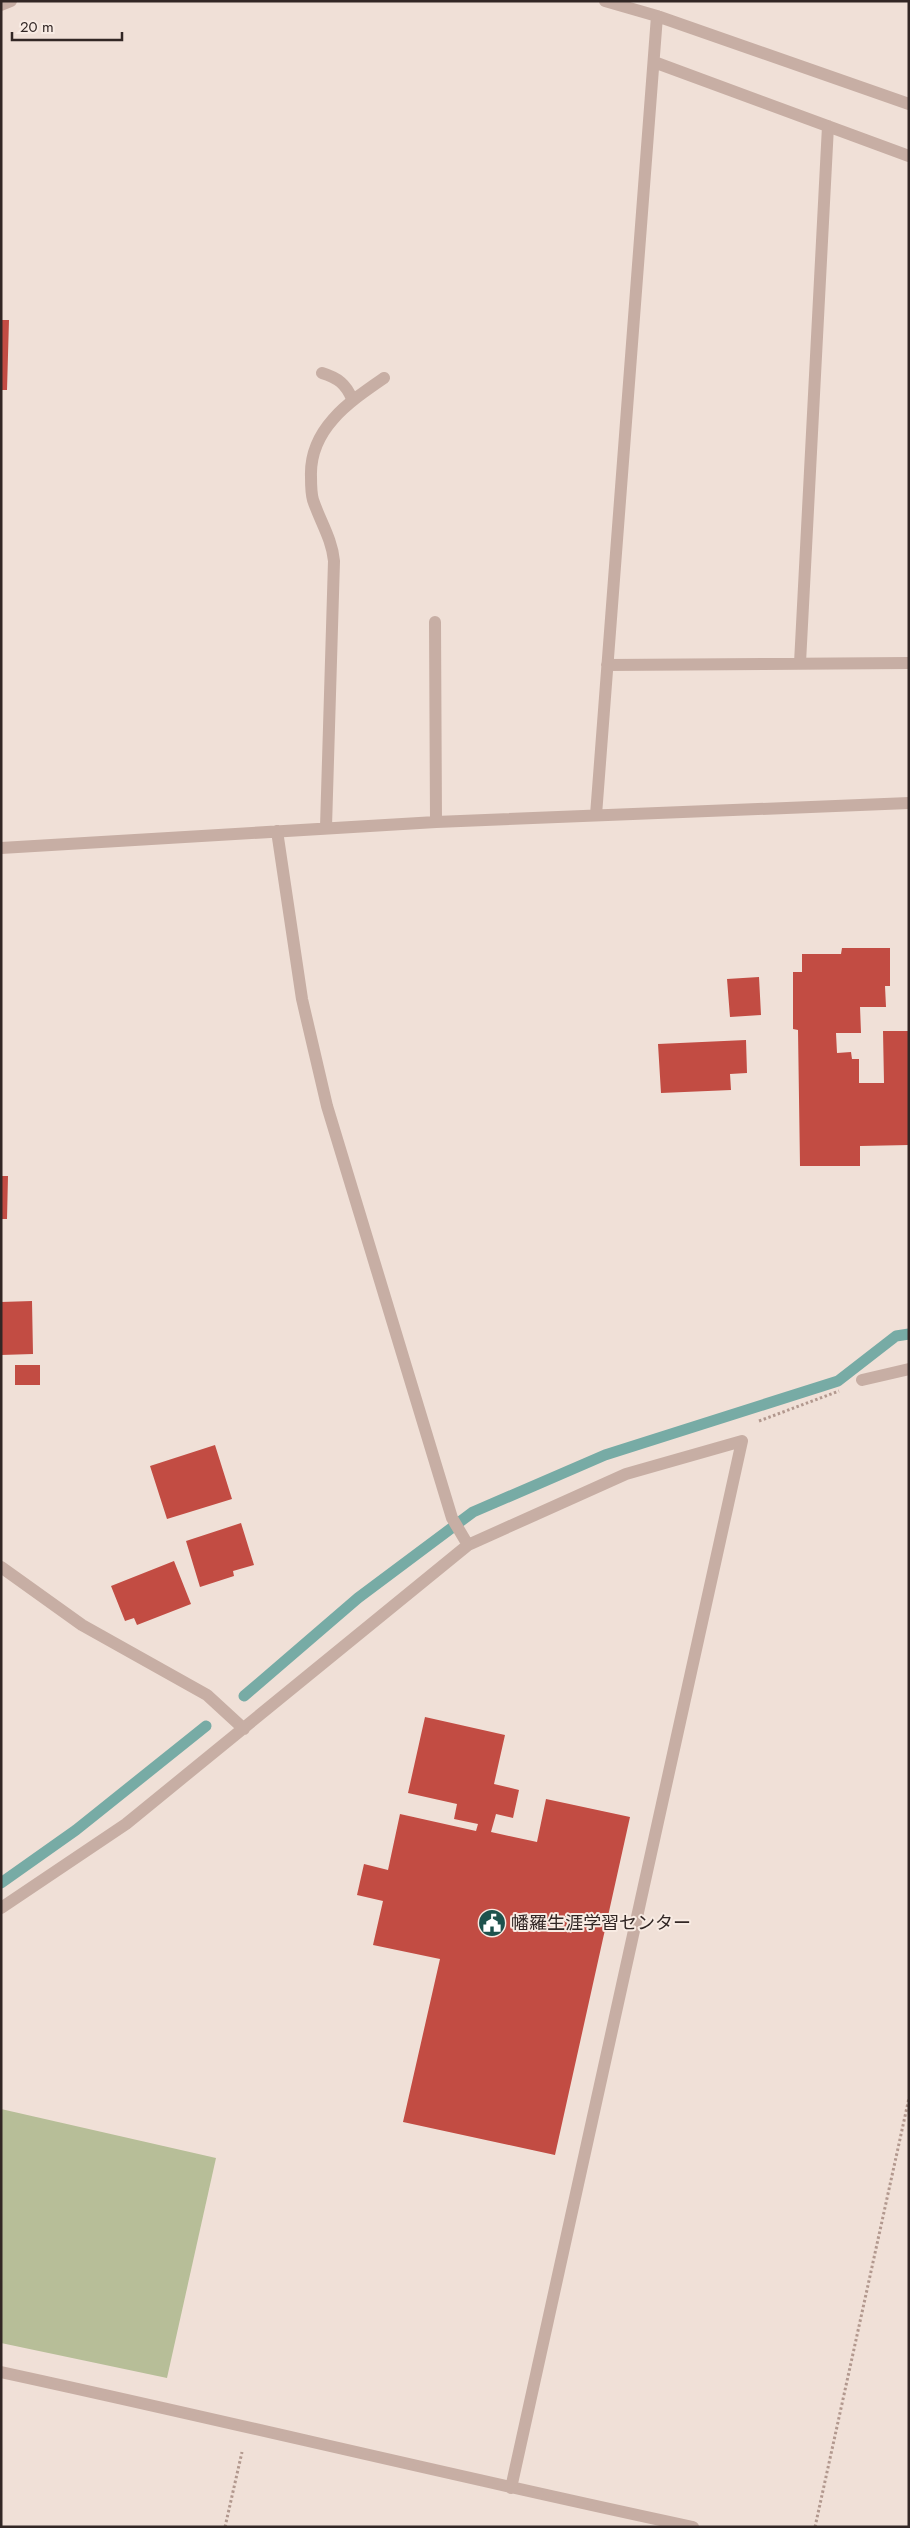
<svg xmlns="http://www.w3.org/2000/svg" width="910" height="2528" font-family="Jost,'Noto Sans JP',sans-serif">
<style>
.green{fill:#b7be98}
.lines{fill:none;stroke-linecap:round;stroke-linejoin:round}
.stream{stroke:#77aba5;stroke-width:11}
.building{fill:#c24c43}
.path{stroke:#b2988e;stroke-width:3;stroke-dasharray:2.5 2.5;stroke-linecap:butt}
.minor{stroke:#c7aea4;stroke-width:12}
.labels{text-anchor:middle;stroke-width:4;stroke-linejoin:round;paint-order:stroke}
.poi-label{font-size:18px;fill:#322725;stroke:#f8ebe3;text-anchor:start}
</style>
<rect width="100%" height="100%" fill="#f0e0d7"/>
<!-- green -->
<path class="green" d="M1 2109 216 2158 167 2378 1 2343Z"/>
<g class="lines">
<!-- stream -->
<path class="stream" d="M244 1696 358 1598 473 1512 605 1455 838 1381 896 1336 909 1334
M1 1883 76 1830 206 1726"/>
</g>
<!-- building -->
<path class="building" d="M1 320H9L7 390H1Z
M842 948H890V986H885L886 1007H860L861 1033H836L837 1053 851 1052 852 1059H859V1083H884L883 1031H909V1145L860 1146V1166H800L798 1030 793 1029V972H802V954H841Z
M759 977 761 1015 730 1017 727 979Z
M746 1040 747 1073 730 1074 731 1090 661 1093 658 1044Z
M1 1176H8L7 1219H1Z
M32 1301 33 1354 1 1355V1302Z
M15 1365H40V1385H15Z
M215 1445 232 1499 167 1519 150 1466Z
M241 1523 254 1565 233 1571 234 1576 200 1587 186 1541Z
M174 1561 191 1604 137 1625 134 1618 125 1621 111 1586Z
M425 1717 505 1735 494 1784 519 1790 513 1818 496 1814 491 1832 537 1842 546 1799 630 1817 555 2155 403 2122 440 1959 373 1945 383 1901 357 1895 364 1864 388 1870 400 1814 476 1831 478 1824 454 1819 457 1804 408 1793Z"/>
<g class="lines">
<!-- path -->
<path class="path" d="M759 1421 839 1391
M225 2527 242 2452
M815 2527 909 2098"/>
<!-- minor -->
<path class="minor" d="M605 1 657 16 909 104
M1 5 11 1
M654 62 909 156
M322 373C338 378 346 384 352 399
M435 622 436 822
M800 663 828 126
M607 665 909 663
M596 815 657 16
M326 827 334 561C332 539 320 521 313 500 311 493 311 484 311 477 309 429 349 402 384 378
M277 831 302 999 327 1106 452 1518 468 1545
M1 848 436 822 909 803
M862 1380 909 1369
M1 1567 82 1625 207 1695 244 1729
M1 1908 126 1824 468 1545 626 1474 742 1441 511 2488
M1 2372C232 2422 462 2478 693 2527"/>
</g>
<!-- icons -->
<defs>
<g id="civic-disc" transform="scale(1.4375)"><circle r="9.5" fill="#1d524d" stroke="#f8ebe3"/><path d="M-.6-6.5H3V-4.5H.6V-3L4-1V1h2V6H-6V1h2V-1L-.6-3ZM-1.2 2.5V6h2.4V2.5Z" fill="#fff"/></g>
</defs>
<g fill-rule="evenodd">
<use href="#civic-disc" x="492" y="1923"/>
</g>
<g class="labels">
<!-- poi labels -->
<g class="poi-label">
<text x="511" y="1929">幡羅生涯学習センター</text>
</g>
</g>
<!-- border -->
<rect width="910" height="2528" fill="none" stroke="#322725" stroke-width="5"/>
<!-- scale -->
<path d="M12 32v8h110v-8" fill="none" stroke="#322725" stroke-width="2.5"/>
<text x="20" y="32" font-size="15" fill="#322725" stroke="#f8ebe3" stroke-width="4" paint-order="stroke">20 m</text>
</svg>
